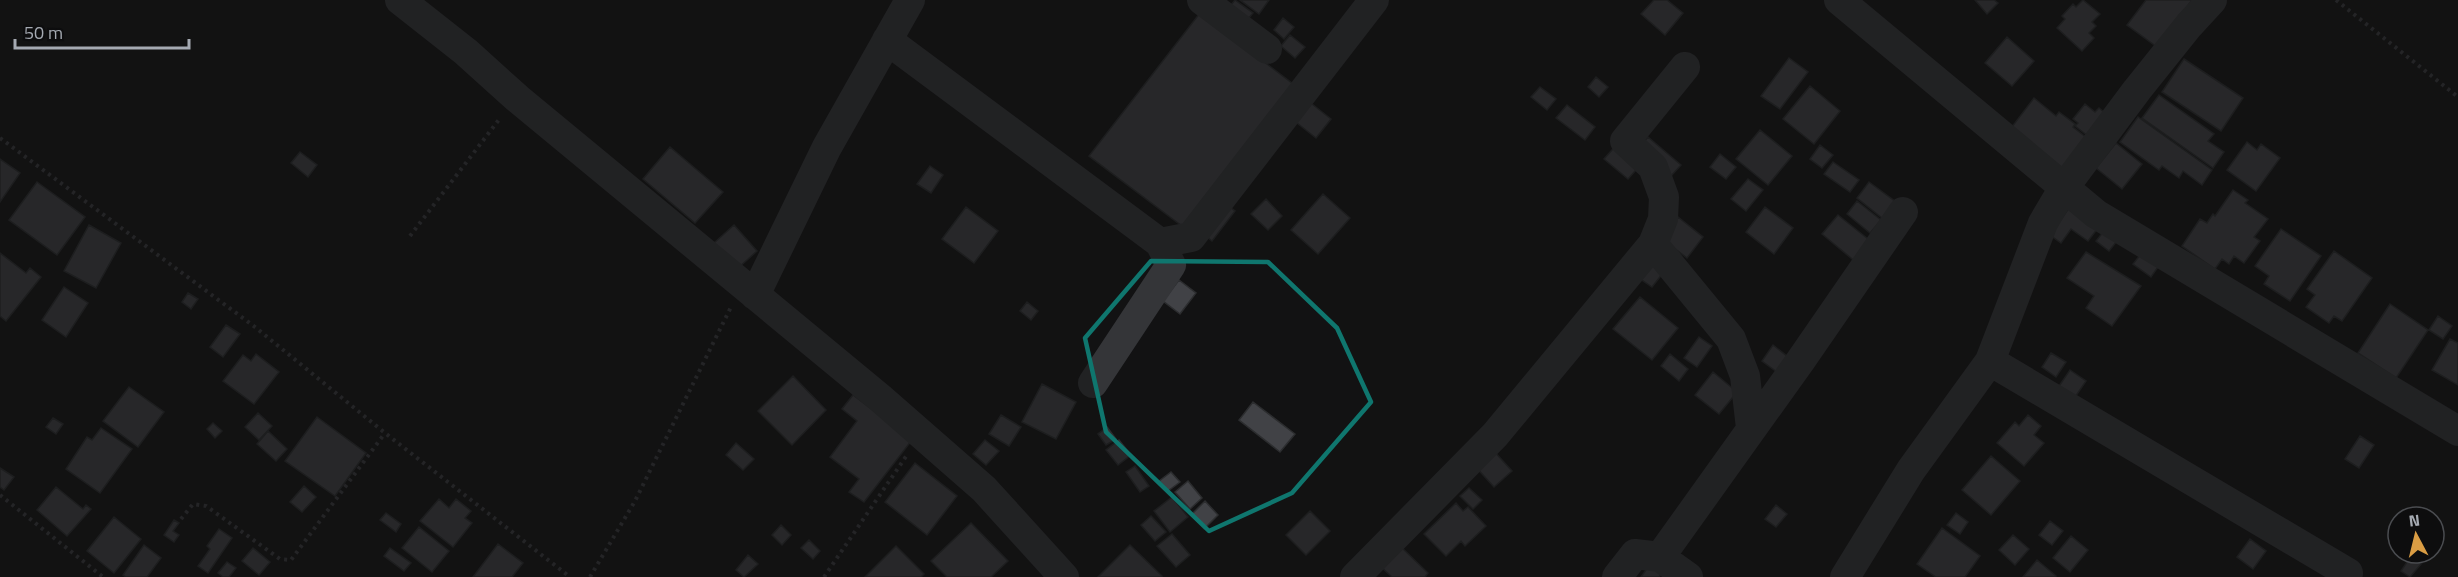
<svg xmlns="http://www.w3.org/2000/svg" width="2458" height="577" font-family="'Titillium Web',sans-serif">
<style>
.building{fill:#414246;stroke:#2c2d2f;stroke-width:1.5}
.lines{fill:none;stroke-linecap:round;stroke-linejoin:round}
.path{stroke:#3a3b3f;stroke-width:4;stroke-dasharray:3 4.5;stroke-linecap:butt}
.minor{stroke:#343538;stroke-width:30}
.marked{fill:none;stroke:#0f766e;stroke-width:4.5;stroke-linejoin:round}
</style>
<rect width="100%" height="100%" fill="#121213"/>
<!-- building -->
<path class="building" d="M1235 0 1253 13 1244 24 1227 10Z
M1240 0H1269L1259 14Z
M1654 0H1667L1683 13 1665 35 1641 14Z
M1975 0H1994L1998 3 1987 14Z
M2083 0 2100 14 2092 22 2096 26 2089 33 2094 38 2082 51 2057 28 2065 19 2062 16 2073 4 2076 7Z
M2146 0H2192L2157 47 2127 25Z
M1200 13 1301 90 1190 232 1089 156Z
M1283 18 1294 27 1284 39 1274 30Z
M1290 35 1305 47 1295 58 1281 46Z
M2007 37 2034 61 2012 86 1985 63Z
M1789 58 1808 72 1780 109 1761 96Z
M2184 59 2243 98 2221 131 2162 92Z
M1596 77 1608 87 1599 97 1588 87Z
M1810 86 1840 111 1814 144 1783 119Z
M1540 87 1556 99 1547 110 1531 97Z
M2159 95 2214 134 2208 141 2224 152 2213 168 2142 118Z
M2034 98 2056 116 2059 112 2075 124 2073 127 2087 138 2060 172 2008 132Z
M1307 100 1331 119 1316 138 1292 119Z
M2085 104 2095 112 2099 108 2106 114 2088 136 2075 126 2078 123 2073 119Z
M1567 105 1595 127 1585 140 1556 118Z
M2138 117 2212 170 2202 185 2183 171 2179 178 2162 166 2159 170 2120 142Z
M1760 130 1792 156 1768 185 1736 159Z
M1648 137 1681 165 1671 176 1638 149Z
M1620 141 1643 162 1628 179 1604 159Z
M2247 142 2257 150 2261 144 2280 158 2256 191 2227 170Z
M2116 143 2142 164 2122 189 2096 168Z
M1820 145 1833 155 1822 168 1810 159Z
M670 147 723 192 695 223 643 179Z
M300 152 317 165 308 177 291 163Z
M1720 154 1736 167 1726 179 1710 167Z
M0 159 20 173 0 202Z
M1833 162 1859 180 1850 192 1824 174Z
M930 166 943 175 931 193 917 184Z
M1748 179 1763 190 1746 211 1731 199Z
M37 182 85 217 57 255 9 220Z
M1869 182 1900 205 1887 222 1857 198Z
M2233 190 2248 200 2245 203 2268 219 2254 237 2260 241 2244 263 2234 256 2229 264 2222 259 2215 269 2182 246 2200 219 2207 223 2213 214 2215 216Z
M1323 194 1350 218 1318 254 1291 230Z
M1266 199 1282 216 1268 230 1251 214Z
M1857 201 1881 220 1870 233 1847 214Z
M1224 203 1235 211 1212 241 1201 232Z
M966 207 998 231 974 263 942 239Z
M1765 207 1793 228 1774 254 1746 232Z
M2069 208 2098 228 2088 241 2071 229 2061 243 2050 235Z
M1838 215 1873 243 1857 263 1822 234Z
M1678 217 1703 237 1687 258 1661 238Z
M89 225 121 243 96 288 64 271Z
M734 225 757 251 737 269 714 243Z
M2281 229 2321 256 2290 301 2264 284 2269 276 2255 266Z
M2104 231 2117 241 2109 251 2096 241Z
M2334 251 2372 278 2342 321 2334 316 2329 323 2306 307 2315 295 2307 289Z
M2086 252 2141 286 2112 326 2086 308 2094 296 2067 278Z
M0 253 26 273 30 268 41 277 6 321 0 316Z
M2141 254 2158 267 2151 277 2133 264Z
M1651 263 1663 273 1652 287 1639 278Z
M1179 280 1196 293 1180 314 1163 301Z
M64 287 88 303 66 337 42 320Z
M188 293 198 299 191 309 182 302Z
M1640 297 1678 328 1652 360 1613 329Z
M1027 302 1038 311 1031 320 1020 311Z
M2390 304 2428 330 2396 378 2358 353Z
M2438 316 2452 326 2443 339 2429 330Z
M226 325 240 334 223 357 210 347Z
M1699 337 1712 346 1697 367 1684 358Z
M2450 339 2458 343V385L2432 370Z
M1773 345 1788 357 1777 372 1762 361Z
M2051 353 2066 362 2056 377 2042 367Z
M256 354 279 372 254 404 223 381 243 355 251 361Z
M1670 354 1688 369 1679 381 1661 366Z
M2070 370 2086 381 2071 403 2055 392Z
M1713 372 1737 392 1719 414 1695 395Z
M793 376 826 410 792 445 758 411Z
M1042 384 1076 402 1056 439 1022 422Z
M129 387 164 412 138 447 103 421Z
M853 395 912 440 864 502 849 492 859 479 830 457 857 421 842 409Z
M1253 402 1295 434 1280 452 1239 420Z
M258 413 272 426 259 440 245 427Z
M1001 415 1021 427 1009 446 989 434Z
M2028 415 2041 426 2034 435 2044 443 2024 466 1997 443 2015 422 2019 426Z
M317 417 366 453 335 496 285 461Z
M53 418 63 424 56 434 46 427Z
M213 423 222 431 215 438 207 429Z
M1107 427 1116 439 1106 445 1098 434Z
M101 428 132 449 100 493 66 469 87 437 92 440Z
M268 431 287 449 276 461 257 444Z
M2360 436 2374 445 2359 468 2345 459Z
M985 440 999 451 986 465 973 454Z
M1119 440 1131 455 1118 465 1106 450Z
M736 443 754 459 743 470 726 455Z
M1492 449 1512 471 1494 487 1474 465Z
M1991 456 2020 481 1991 515 1962 490Z
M915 463 957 496 927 535 885 502Z
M1135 466 1149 486 1140 492 1126 472Z
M0 468 14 477 4 490 0 487Z
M1171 472 1180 482 1168 491 1159 481Z
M1188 481 1202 498 1190 509 1175 492Z
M304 486 316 497 302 512 290 502Z
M56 487 83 509 86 505 91 509 67 536 37 510Z
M1469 488 1482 500 1473 509 1460 496Z
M1172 497 1188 517 1170 532 1154 511Z
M439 499 449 508 456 499 471 511 465 518 472 523 453 547 420 521Z
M1205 501 1218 515 1204 529 1191 515Z
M1456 503 1463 511 1468 507 1486 526 1465 546 1461 541 1446 556 1424 534Z
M1776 505 1787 514 1776 527 1765 519Z
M1310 511 1330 531 1306 555 1286 535Z
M386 513 401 524 396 532 380 520Z
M1956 513 1968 522 1960 534 1947 525Z
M1151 516 1166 532 1155 541 1141 525Z
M114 517 141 539 114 573 87 551Z
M174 520 179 523 173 531 179 535 174 542 164 535Z
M2050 521 2063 531 2052 545 2039 535Z
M971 523 1008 561 991 577H947L931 561Z
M781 525 791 535 782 545 772 535Z
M419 527 449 551 432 572 402 548Z
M1942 528 1980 556 1965 577H1936L1917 564Z
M219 529 232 538 208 573 198 566 210 549 207 546Z
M1172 534 1190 555 1176 567 1157 546Z
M2013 535 2029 549 2015 565 1999 550Z
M2071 536 2088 550 2070 572 2053 558Z
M2250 539 2266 551 2253 569 2237 557Z
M809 540 820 551 813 559 801 548Z
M498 544 523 563 512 577H473Z
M144 545 161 558 147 577H126L123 575Z
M1130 545 1162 576V577H1098Z
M1399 545 1428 573 1425 577H1392L1379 565Z
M896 546 924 574 921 577H865Z
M253 548 270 562 259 575 242 561Z
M390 548 411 563 404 571 384 556Z
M748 555 758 564 744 577 736 570Z
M2411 556 2422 563 2410 577 2401 571Z
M2037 560 2056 576 2055 577H2023Z
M227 562 236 568 229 577H223L218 573Z
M1651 563 1663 572 1659 577H1641Z"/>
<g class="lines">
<!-- path -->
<path class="path" d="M2336 0 2458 97
M0 138 255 327 385 433 570 577
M410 236 501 117
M0 495 103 577
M181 519 193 504 206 506 280 559 291 560 385 433
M590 577 635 501 731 307
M824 577 907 455"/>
<!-- minor -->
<path class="minor" d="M400 0 466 52 517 98 880 398 984 489 1064 577
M1202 0 1267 49
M1839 0 2096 214 2458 431
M887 40 1160 243 1171 265 1093 383
M1160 243 1191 237 1374 0
M1653 244 1731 339 1745 376 1751 428
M755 295 827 147 910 0
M1990 361 2348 573
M1660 557 1801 360 1903 212
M1355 577 1495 435 1653 244 1663 219 1664 197 1653 167 1625 141 1685 67
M1617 577 1635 554 1660 557 1688 577
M1845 577 1911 470 1990 361 2043 223 2063 189 2137 90 2189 25 2212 0"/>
</g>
<!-- marked area -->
<path d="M0 0H2458V577H0ZM1151 261 1268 262 1337 328 1371 402 1292 493 1209 531 1106 432 1085 338Z" fill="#121213" fill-opacity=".55" fill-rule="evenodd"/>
<path class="marked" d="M1151 261 1268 262 1337 328 1371 402 1292 493 1209 531 1106 432 1085 338Z"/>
<!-- north arrow -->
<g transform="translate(2416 535) rotate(353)"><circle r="28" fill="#0d0d0e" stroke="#4a4c50" stroke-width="1.5"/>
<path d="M0-4.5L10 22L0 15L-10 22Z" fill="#da9d44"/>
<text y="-9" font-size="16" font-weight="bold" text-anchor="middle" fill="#a5aab2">N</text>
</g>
<!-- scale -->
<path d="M15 39v9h174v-9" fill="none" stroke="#a5aab2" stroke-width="3"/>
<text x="24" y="39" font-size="18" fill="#a5aab2" stroke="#0d0d0e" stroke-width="4.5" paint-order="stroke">50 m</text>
</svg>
